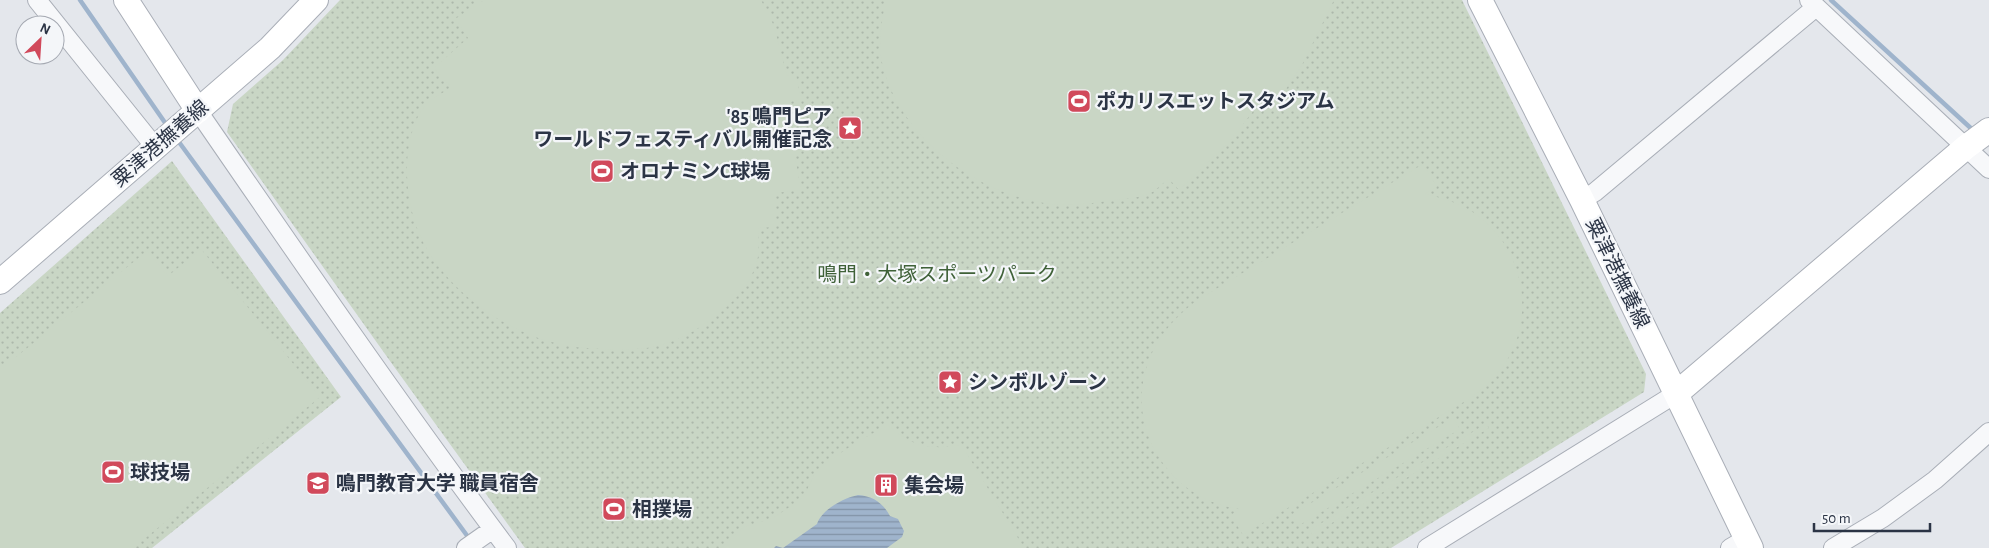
<svg xmlns="http://www.w3.org/2000/svg" width="1989" height="548" font-family="'Alegreya Sans','Noto Sans JP',sans-serif">
<style>
.grass{fill:url(#grass-dots)}
.garden{fill:#c9d6c5}
.water{fill:url(#water-rules)}
.lines{fill:none;stroke-linecap:round;stroke-linejoin:round}
.stream{stroke:#9fb4cc;stroke-width:4.5}
.street-casing{stroke:#a9aeb7;stroke-width:20}
.secondary-casing{stroke:#a9aeb7;stroke-width:26}
.street{stroke:#f7f8fa;stroke-width:18}
.secondary{stroke:#fff;stroke-width:24}
.labels{text-anchor:middle;stroke-width:4.5;stroke-linejoin:round;paint-order:stroke}
.poi-label{font-size:20px;font-weight:bold;fill:#2b3445;stroke:#f4f6f9;text-anchor:start}
.street-label{font-size:20px;fill:#2b3445;stroke:#f4f6f9}
.park-label{font-size:20px;fill:#3f6138;stroke:#f4f6f9}
</style>
<defs>
<pattern id="grass-dots" width="8" height="8" patternUnits="userSpaceOnUse" patternTransform="scale(1.25)"><rect width="8" height="8" fill="#c9d6c5"/><path d="M2 2h.1M6 6h.1" fill="none" stroke="#adb8ab" stroke-width="1.8" stroke-linecap="round"/></pattern>
<pattern id="water-rules" width="6" height="5" patternUnits="userSpaceOnUse" patternTransform="scale(1.25)"><rect width="6" height="5" fill="#9fb4cc"/><path d="M0 2.5h6" fill="none" stroke="#8293a7"/></pattern>
</defs>
<rect width="100%" height="100%" fill="#e4e7ec"/>
<!-- grass -->
<path class="grass" d="M340 0H1462L1646 374 1644 392 1391 548H525L390 361 227 132 233 104 283 60Z
M172 161 341 397 152 548H0V313Z"/>
<!-- garden -->
<path class="garden" d="M484 0H761L774 26 787 76 796 75 801 99 789 102 795 126V156L801 190 776 193V227L759 228C758 239 760 254 756 265 748 287 732 304 714 317 696 331 678 341 657 346 640 350 621 350 604 349 589 348 573 348 559 344 505 332 448 291 423 242 413 222 408 199 407 176 406 155 411 117 429 102 435 96 444 93 451 87L434 68 468 38 455 19Z
M886 0H1334L1302 65 1276 104 1265 96 1229 142 1179 190 1169 179C1162 183 1155 192 1148 194 1135 199 1119 199 1107 201 1088 204 1069 206 1050 204 979 195 905 141 884 71 877 47 881 24 886 0Z
M1423 164 1437 187 1425 194C1441 198 1457 202 1471 211 1521 242 1538 312 1506 362 1497 376 1485 387 1472 397L1243 535 1231 515 1240 509C1171 501 1124 429 1148 363 1157 337 1174 318 1196 301Z
M201 249 320 397 133 548H0V370L147 251 168 276Z
M1453 418 1460 429 1298 526 1291 515Z
M1486 424 1489 428 1312 535 1310 530Z
M888 425C902 438 917 447 937 447 945 448 952 445 960 445L964 449 1024 548H721L744 527 773 518 797 502 804 496 814 475 824 464 857 442Z"/>
<!-- water -->
<path class="water" d="M858 495C873 496 883 503 890 516L898 519 904 531 902 537 887 548H774L776 546 783 548 817 524C822 509 844 498 858 495Z"/>
<g class="lines">
<!-- stream -->
<path class="stream" d="M80 0 168 127
M1831 0 1975 132
M176 138 471 541"/>
<!-- street casing -->
<g class="street-casing">
<path id="street" d="M37 0 155 147
M1809 0 1989 169
M198 111C299 258 400 405 507 548
M1582 200 1595 192 1816 7
M466 548 493 529
M1427 548 1677 393
M1730 548 1747 538
M1833 548 1883 518 1935 480 1989 432"/>
</g>
<!-- secondary casing -->
<g class="secondary-casing">
<path id="secondary" d="M126 0 198 111
M1480 0 1582 200 1751 548
M0 282 270 48 316 0
M1677 393 1966 147 1989 130"/>
</g>
<!-- street -->
<use href="#street" class="street"/>
<!-- secondary -->
<use href="#secondary" class="secondary"/>
</g>
<!-- icons -->
<defs>
<g id="stadium-square" transform="scale(1.25)"><rect x="-9" y="-9" width="18" height="18" rx="4" fill="#d1495b" stroke="#f4f6f9"/><path d="M0-5a6.5 5 0 1 0 0 10a6.5 5 0 1 0 0-10ZM-3.5-1.8h7v3.6h-7Z" fill="#fff"/></g>
<g id="sight-square" transform="scale(1.25)"><rect x="-9" y="-9" width="18" height="18" rx="4" fill="#d1495b" stroke="#f4f6f9"/><path d="M0-6L1.8-2.2L6-1.7L2.9 1.2L3.7 5.4L0 3.3L-3.7 5.4L-2.9 1.2L-6-1.7L-1.8-2.2Z" fill="#fff"/></g>
<g id="university-square" transform="scale(1.25)"><rect x="-9" y="-9" width="18" height="18" rx="4" fill="#d1495b" stroke="#f4f6f9"/><path d="M0-5L7-2L0 1L-7-2ZM-4 1L0 2.5L4 1V4Q0 6-4 4Z" fill="#fff"/></g>
<g id="building-square" transform="scale(1.25)"><rect x="-9" y="-9" width="18" height="18" rx="4" fill="#d1495b" stroke="#f4f6f9"/><path d="M-4-6H4V6H1V3H-1V6H-4ZM-2.5-4.3h1.7v1.8h-1.7ZM.8-4.3h1.7v1.8H.8ZM-2.5-1h1.7V.8h-1.7ZM.8-1h1.7V.8H.8Z" fill="#fff"/></g>
</defs>
<g fill-rule="evenodd">
<use href="#stadium-square" x="1079" y="101"/>
<use href="#sight-square" x="850" y="128"/>
<use href="#stadium-square" x="602" y="171"/>
<use href="#sight-square" x="950" y="382"/>
<use href="#stadium-square" x="113" y="472"/>
<use href="#university-square" x="318" y="483"/>
<use href="#building-square" x="886" y="485"/>
<use href="#stadium-square" x="614" y="509"/>
</g>
<g class="labels">
<!-- poi labels -->
<g class="poi-label">
<text x="1096" y="108">ポカリスエットスタジアム</text>
<text x="832" y="123" text-anchor="end">'85 鳴門ピア<tspan x="832" dy="23">ワールドフェスティバル開催記念</tspan></text>
<text x="620" y="178">オロナミンC球場</text>
<text x="968" y="389">シンボルゾーン</text>
<text x="130" y="479">球技場</text>
<text x="336" y="490">鳴門教育大学 職員宿舎</text>
<text x="904" y="492">集会場</text>
<text x="632" y="516">相撲場</text>
</g>
<!-- street labels -->
<g class="street-label">
<text transform="translate(160 143) rotate(-41)" y="7">粟津港撫養線</text>
<text transform="translate(1618 273) rotate(64)" y="7">粟津港撫養線</text>
</g>
<!-- park labels -->
<g class="park-label">
<text x="937" y="281">鳴門・大塚スポーツパーク</text>
</g>
</g>
<!-- north arrow -->
<g transform="translate(40 40) rotate(25)"><circle r="24" fill="#f4f6f9" stroke="#a4a8b1"/>
<path d="M0-4L9 19L0 12L-9 19Z" fill="#d1495b"/>
<text y="-8" font-size="14" font-weight="bold" text-anchor="middle" fill="#2b3445">N</text>
</g>
<!-- scale -->
<path d="M1814 523v8h116v-8" fill="none" stroke="#2b3445" stroke-width="2.5"/>
<text x="1822" y="523" font-size="15" fill="#2b3445" stroke="#f4f6f9" stroke-width="4" paint-order="stroke">50 m</text>
</svg>
